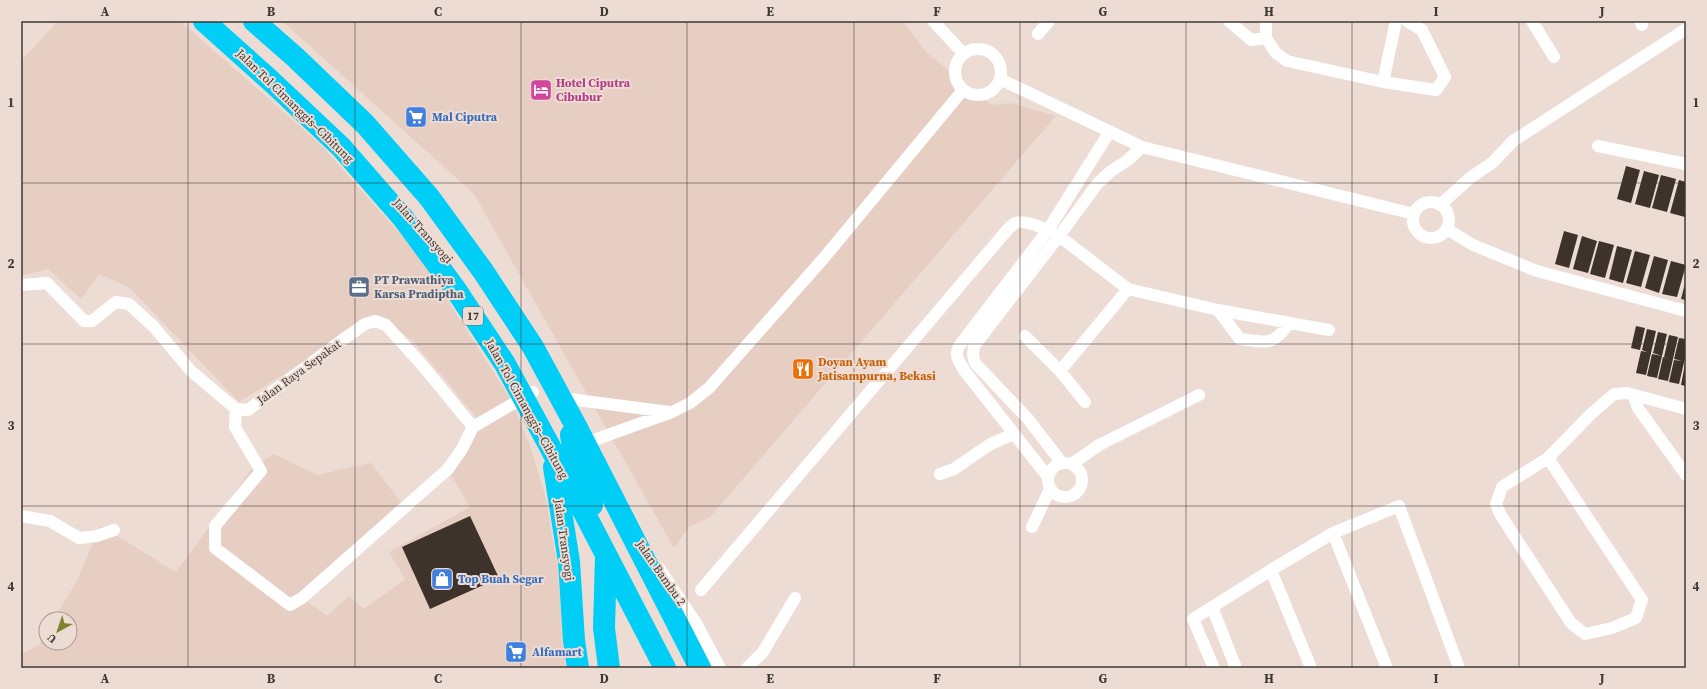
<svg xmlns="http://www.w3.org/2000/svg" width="1707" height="689" font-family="'Source Serif 4',serif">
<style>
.built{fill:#e6cec2}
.building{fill:#3e332b}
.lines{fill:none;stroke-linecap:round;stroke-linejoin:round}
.street{stroke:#fff;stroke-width:12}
.highway{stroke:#00cef6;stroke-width:22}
.grid{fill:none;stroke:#3e3835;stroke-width:1;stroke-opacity:0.55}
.labels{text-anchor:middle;stroke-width:4;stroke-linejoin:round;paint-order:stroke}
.shield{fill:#eddcd4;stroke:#726965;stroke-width:1}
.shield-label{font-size:11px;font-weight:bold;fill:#3e3835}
.hotel-label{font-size:12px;font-weight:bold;fill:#b23c85;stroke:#eddcd4;text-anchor:start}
.street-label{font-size:12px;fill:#3e3835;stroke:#eddcd4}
.shop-label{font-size:12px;font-weight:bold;fill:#366cbe;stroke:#eddcd4;text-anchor:start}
.service-label{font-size:12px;font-weight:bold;fill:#4e5e75;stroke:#eddcd4;text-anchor:start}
.food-label{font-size:12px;font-weight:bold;fill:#c56008;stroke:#eddcd4;text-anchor:start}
.neatline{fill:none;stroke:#3e3835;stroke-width:1.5}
.grid-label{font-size:13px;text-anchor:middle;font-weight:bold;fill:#3e3835}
</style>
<rect width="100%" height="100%" fill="#eddcd4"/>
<!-- built -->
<path class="built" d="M58 21H180L320 144 418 254 510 398 529 443 545 495 557 564 566 668H21V655L39 645 46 633V643H70V619H54L75 584 101 526 176 572 253 467 274 454 317 475 371 463 406 509 301 597 327 616 349 596 364 609 405 579 389 552 470 507 446 466 478 419 414 342 378 316 239 402 129 287 99 274 81 299 48 269 21 276V61Z
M282 21H903L926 52 991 105 1011 103 1056 116 710 517 689 527 674 548 474 194Z"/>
<!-- building -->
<path class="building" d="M1626 166 1640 170 1631 203 1617 199Z
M1644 171 1659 175 1650 208 1635 204Z
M1661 175 1676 179 1667 212 1652 208Z
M1679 180 1686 182 1685 217 1670 213Z
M1564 231 1578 235 1569 268 1555 264Z
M1582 236 1597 241 1588 273 1573 269Z
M1599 241 1614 245 1605 278 1590 274Z
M1617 246 1632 250 1623 283 1609 279Z
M1635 251 1650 255 1641 287 1626 283Z
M1654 256 1668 260 1659 293 1645 288Z
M1671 261 1686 265 1677 297 1662 294Z
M1686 280V300L1681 299Z
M1636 326 1645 328 1640 350 1631 348Z
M1647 329 1656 331 1646 375 1636 373 1641 351 1647 352 1642 350Z
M1658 332 1667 334 1662 356 1653 353Z
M1669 335 1678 337 1668 381 1658 379 1663 357 1668 358 1664 357Z
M1679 338 1686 339V354L1679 384 1669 382 1674 360 1682 361 1674 359Z
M1652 354 1662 356 1657 378 1647 376Z
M1685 364H1686V386L1681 385Z
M470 516 499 578 430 609 402 547Z"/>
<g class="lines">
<!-- street -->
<path class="street" d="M933 21 964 54
M1229 21 1251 40 1266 38
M1266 21V38L1276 53 1287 61 1383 82 1436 90 1445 77 1422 30 1407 21
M1532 21 1554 57
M1640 21 1642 25
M1038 34 1049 21
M955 72a23 23 0 1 1 46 0a23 23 0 1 1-46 0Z
M1000 79 1142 147 1414 214
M1383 82 1396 21
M1598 146 1686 164
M1413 220a18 18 0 1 1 36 0a18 18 0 1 1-36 0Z
M1440 205 1471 177 1492 163 1513 141 1686 29
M1447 229 1473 245 1537 271 1686 311
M21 285 47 283 84 321H92L116 302 129 304 154 327 191 371 236 409 248 410 338 343 365 324 375 321 386 325 423 366 473 427
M1218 310 1240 339C1266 342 1273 347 1289 323
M1025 336 1060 371
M1634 396 1638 408 1686 475
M562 398 669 412
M1085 402 1060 371 1128 289
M236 409 235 427 261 471 215 526V548L290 605 302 598 448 469 462 449 473 427
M473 427 533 392
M580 445 672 412 690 403 709 388 823 259 963 90
M1548 458 1642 600 1636 618 1612 628 1585 634 1571 623 1500 514 1496 504 1502 487Z
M1548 458 1591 414 1614 394 1627 393 1686 409
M1048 480a17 17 0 1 1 34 0a17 17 0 1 1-34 0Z
M1062 463 1028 419 975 363 973 355 974 346 1059 236 1098 183 1111 171 1128 160 1142 147
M1072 464 1099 445 1199 395
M940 474 954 469 989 445 1013 434
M1048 477 964 370C959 361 954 356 959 346L1048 230 1110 131
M21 516 50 521 79 538 97 536 114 530
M1032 527 1050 489
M1333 533 1387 668
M659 568 696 623 720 668
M1271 570 1311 668
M701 590 1008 229C1010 227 1013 224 1016 223 1026 219 1050 231 1059 236L1128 289 1218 310 1329 330
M1212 607 1236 668
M747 668 763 652 795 598
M1214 668 1193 619 1271 570 1333 533 1399 506 1459 668"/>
<!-- highway -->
<path class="highway" d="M204 21 272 82 341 147 403 218 456 290 505 364 548 443 665 668
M254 21 295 57 365 124 429 197 483 271 533 347 577 428 700 668
M571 435 573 447 592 505
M554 467 569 562 574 640 578 668
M606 556 604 628 609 668"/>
</g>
<!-- grid -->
<path class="grid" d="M188 21V668M355 21V668M521 21V668M687 21V668M854 21V668M1020 21V668M1186 21V668M1352 21V668M1519 21V668M21 183H1686M21 344H1686M21 506H1686"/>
<!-- icons -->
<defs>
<g id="hotel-square" transform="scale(1.15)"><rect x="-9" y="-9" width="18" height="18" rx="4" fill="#d1479c" stroke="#eddcd4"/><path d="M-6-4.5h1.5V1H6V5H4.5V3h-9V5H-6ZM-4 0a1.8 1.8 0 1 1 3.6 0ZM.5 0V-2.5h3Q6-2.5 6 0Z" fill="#fff"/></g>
<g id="supermarket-square" transform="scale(1.15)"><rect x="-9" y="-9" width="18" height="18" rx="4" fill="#3f7fe0" stroke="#eddcd4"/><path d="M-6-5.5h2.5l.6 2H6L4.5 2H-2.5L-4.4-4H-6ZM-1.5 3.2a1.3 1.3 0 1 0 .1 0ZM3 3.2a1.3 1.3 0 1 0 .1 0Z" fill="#fff"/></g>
<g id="office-square" transform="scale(1.15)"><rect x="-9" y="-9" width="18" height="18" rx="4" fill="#5c6f8a" stroke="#eddcd4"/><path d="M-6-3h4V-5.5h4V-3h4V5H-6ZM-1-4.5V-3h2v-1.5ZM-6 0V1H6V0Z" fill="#fff"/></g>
<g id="restaurant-square" transform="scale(1.15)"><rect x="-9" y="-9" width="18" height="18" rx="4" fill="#e8710a" stroke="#eddcd4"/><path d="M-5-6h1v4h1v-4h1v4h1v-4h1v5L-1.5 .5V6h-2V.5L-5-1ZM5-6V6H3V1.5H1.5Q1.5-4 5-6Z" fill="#fff"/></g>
<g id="shop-square" transform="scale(1.15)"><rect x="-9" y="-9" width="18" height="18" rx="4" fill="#3f7fe0" stroke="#eddcd4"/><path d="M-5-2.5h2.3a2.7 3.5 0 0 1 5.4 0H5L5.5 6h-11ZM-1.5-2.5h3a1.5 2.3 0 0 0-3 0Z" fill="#fff"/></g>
</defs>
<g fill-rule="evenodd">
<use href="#hotel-square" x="541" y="90"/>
<use href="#supermarket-square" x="416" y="117"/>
<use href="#office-square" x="359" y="287"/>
<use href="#restaurant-square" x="803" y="369"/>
<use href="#shop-square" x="442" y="579"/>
<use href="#supermarket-square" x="516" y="652"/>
</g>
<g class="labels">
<!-- shield labels -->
<rect class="shield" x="463" y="307" width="20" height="18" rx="3"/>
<g class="shield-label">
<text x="473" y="320">17</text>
</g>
<!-- hotel labels -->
<g class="hotel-label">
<text x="556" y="87">Hotel Ciputra<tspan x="556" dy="14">Cibubur</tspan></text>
</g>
<!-- street labels -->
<g class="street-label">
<text transform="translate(295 106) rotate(44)" y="4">Jalan Tol Cimanggis–Cibitung</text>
<text transform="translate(423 231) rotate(48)" y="4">Jalan Transyogi</text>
<text transform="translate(299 372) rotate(-36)" y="4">Jalan Raya Sepakat</text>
<text transform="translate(527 409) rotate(61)" y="4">Jalan Tol Cimanggis–Cibitung</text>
<text transform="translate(564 540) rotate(82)" y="4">Jalan Transyogi</text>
<text transform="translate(661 573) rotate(55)" y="4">Jalan Bambu 2</text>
</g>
<!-- shop labels -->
<g class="shop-label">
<text x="432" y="121">Mal Ciputra</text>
<text x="458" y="583">Top Buah Segar</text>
<text x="532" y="656">Alfamart</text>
</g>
<!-- service labels -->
<g class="service-label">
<text x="374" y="284">PT Prawathiya<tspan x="374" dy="14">Karsa Pradiptha</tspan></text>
</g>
<!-- food labels -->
<g class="food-label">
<text x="818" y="366">Doyan Ayam<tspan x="818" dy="14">Jatisampurna, Bekasi</tspan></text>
</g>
</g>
<!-- border -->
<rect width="1707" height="689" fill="none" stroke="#eddcd4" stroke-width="44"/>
<!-- north arrow -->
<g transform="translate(58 631) rotate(220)"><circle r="19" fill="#eddcd4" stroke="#a79a94"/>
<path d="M0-3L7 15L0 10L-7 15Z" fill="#7d832f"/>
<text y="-6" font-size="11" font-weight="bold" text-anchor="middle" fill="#3e3835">U</text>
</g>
<rect x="22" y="22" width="1663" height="645" class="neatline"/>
<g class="grid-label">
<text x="105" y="16">A</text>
<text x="271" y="16">B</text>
<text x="438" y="16">C</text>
<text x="604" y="16">D</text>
<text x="770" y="16">E</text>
<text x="937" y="16">F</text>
<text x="1103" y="16">G</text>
<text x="1269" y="16">H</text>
<text x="1436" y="16">I</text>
<text x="1602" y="16">J</text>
<text x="11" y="107">1</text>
<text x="1696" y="107">1</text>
<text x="11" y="268">2</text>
<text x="1696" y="268">2</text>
<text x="11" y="430">3</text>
<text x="1696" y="430">3</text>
<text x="11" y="591">4</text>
<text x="1696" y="591">4</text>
<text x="105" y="683">A</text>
<text x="271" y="683">B</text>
<text x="438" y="683">C</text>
<text x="604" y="683">D</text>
<text x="770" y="683">E</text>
<text x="937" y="683">F</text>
<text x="1103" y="683">G</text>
<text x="1269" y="683">H</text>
<text x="1436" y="683">I</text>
<text x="1602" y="683">J</text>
</g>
</svg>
